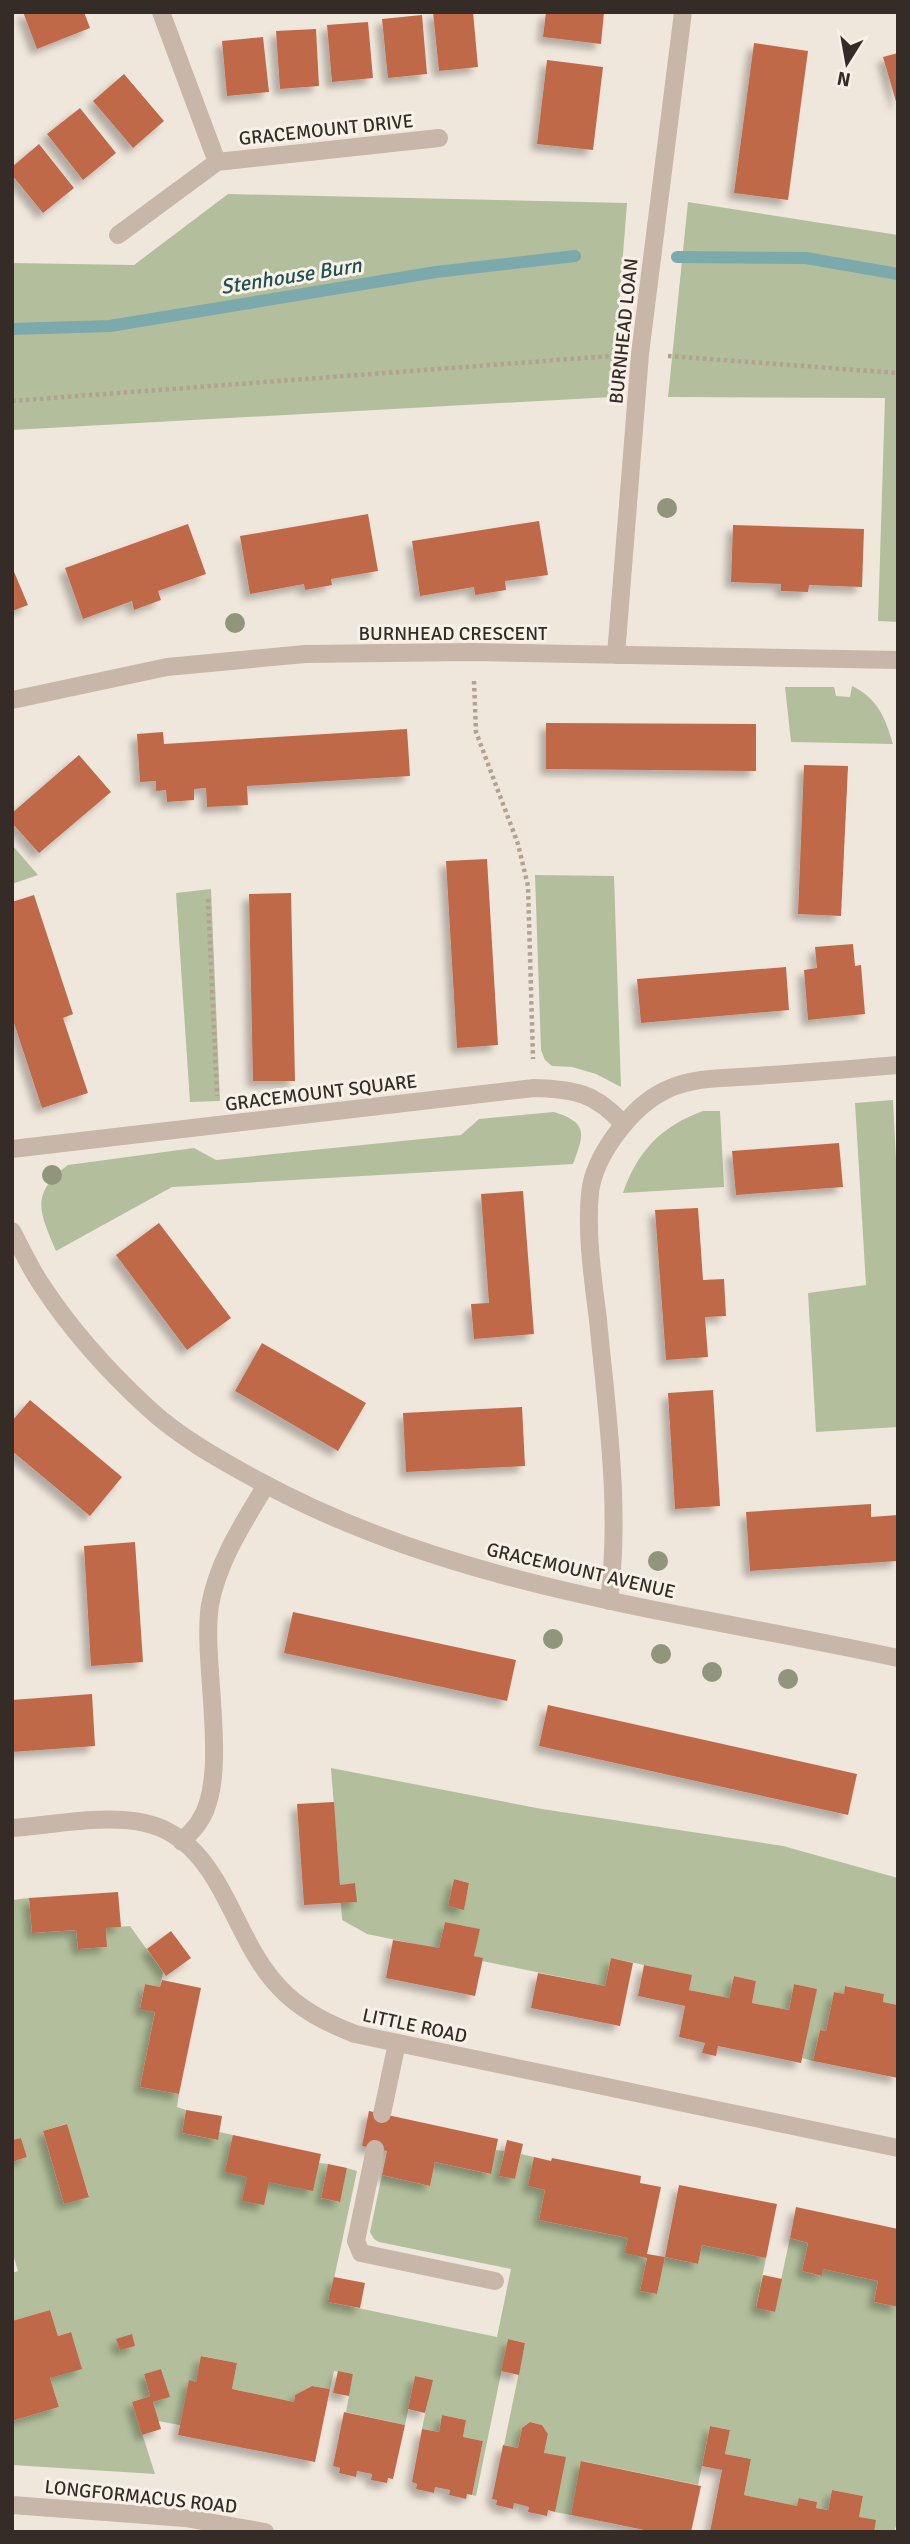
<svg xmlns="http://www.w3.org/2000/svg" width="910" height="2544" font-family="Signika,sans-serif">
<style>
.green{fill:#b3bf9c;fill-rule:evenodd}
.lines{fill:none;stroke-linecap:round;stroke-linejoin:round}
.stream{stroke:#7ca9ac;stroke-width:12}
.building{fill:#bf694a;filter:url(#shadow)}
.path{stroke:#b4a192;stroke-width:4.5;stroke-dasharray:3.5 3.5;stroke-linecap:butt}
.lane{stroke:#c8b7a8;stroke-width:18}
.street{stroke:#c8b7a8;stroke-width:18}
.tree{fill:#91957c}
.labels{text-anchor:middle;stroke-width:6;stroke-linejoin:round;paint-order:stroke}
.street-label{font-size:19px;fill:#352c28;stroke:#f8f1e8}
.water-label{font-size:21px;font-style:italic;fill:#205054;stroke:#f8f1e8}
</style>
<defs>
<filter id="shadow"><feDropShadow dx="-6" dy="6" stdDeviation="3.5" flood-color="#0004"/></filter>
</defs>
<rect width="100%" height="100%" fill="#f0e7dc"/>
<!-- green -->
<path class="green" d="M228 194 627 203 612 397 12 430V263L134 265Z
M688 202 898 235V622L878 621 885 398 668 397Z
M852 686C878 699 885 717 893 744L791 742 785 687H834L836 696 850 697Z
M12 845 38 875 12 884Z
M535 875 614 876 621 1087 596 1074 572 1067 552 1066 545 1060 541 1050Z
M211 889 220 1101 190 1102 176 893Z
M893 1100 898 1199V1427L816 1432 808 1293 866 1285 855 1103Z
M703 1111H720L724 1187 623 1193C637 1152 661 1126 703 1111Z
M554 1112C589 1123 584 1134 573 1164L172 1187 56 1251C40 1213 29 1194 68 1165L194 1148 216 1160 461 1135 479 1119Z
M331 1768 542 1809 783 1846 898 1878V2005L883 2002 884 1994 846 1986 844 1994 834 1992 826 2031 820 2030 813 2061 802 2058 816 1989 794 1984 789 2010 752 2003 756 1981 734 1976 729 1998 689 1990 691 1975 611 1958 605 1986 482 1961V1958L474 1956 479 1929 445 1922 439 1949 367 1934 342 1920 341 1903 356 1901 355 1884 340 1885ZM454 1879 469 1883 464 1909 448 1906Z
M29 1898 32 1933 76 1930 78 1949 107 1947 106 1928 130 1926 163 1972 160 1987 145 1984 140 2008 155 2012 140 2087 179 2094 177 2107 186 2110 182 2133 217 2140 219 2132 233 2135 269 2182 319 2163 328 2164 321 2198 339 2202 347 2168 357 2171 329 2302 497 2337 511 2269 379 2242 374 2239 370 2232 382 2175 430 2186 435 2162 490 2174 496 2150 504 2151 500 2176 515 2179 521 2154 534 2157 529 2186 545 2190 539 2220 628 2238 647 2258 640 2291 657 2294 665 2257 698 2264 702 2245 766 2258 756 2307 774 2312 790 2238 808 2243 802 2271 821 2276 823 2269 878 2281 874 2302 898 2307V2526H896L894 2532H874L859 2517 863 2496 832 2490 828 2510 816 2508V2502L800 2498 797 2506 744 2495 751 2459 725 2454 730 2430 710 2426 698 2485 582 2461 571 2515 555 2512 544 2453 548 2434 542 2425 530 2422 522 2428 518 2448 504 2445 525 2343 508 2339 476 2496 472 2495 483 2441 463 2437 466 2420 442 2415 439 2432 422 2429 432 2380 415 2376 405 2425 346 2412 353 2374 334 2371 330 2389 312 2386 295 2395 294 2402 232 2389 237 2363 202 2356 196 2382 190 2381 180 2425 158 2421 153 2402 169 2397 161 2369 144 2374 150 2396 132 2402 155 2474 12 2465V2421L59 2407 50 2378 70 2332 58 2336 50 2310 12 2321V2273L18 2271 12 2251V2162L27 2157 21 2138 12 2140V1900ZM66 2124 89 2196 64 2204 43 2131Z"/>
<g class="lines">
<!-- stream -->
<path class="stream" d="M677 257 806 258 898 274
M12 329 110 326 436 272 575 256"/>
</g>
<!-- building -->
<path class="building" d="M23 12H84L90 28 37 49Z
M433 12H473L478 67 439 71Z
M546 12H604L601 44 543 37Z
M422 15 427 74 388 78 382 19Z
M368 22 373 78 332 82 327 25Z
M316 29 319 86 280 89 276 31Z
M263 37 269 92 227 96 222 41Z
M754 43 808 51 788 200 734 193Z
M898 53V105H897L883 57Z
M547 60 603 67 593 150 537 144Z
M124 74 164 121 133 148 93 101Z
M80 108 116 153 83 180 47 134Z
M39 144 74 188 43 213 12 175V167Z
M368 514 378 571 331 579 332 585 305 590 304 584 250 594 240 536Z
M539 521 548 575 505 581 506 590 475 595 474 587 420 596 412 541Z
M188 524 206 574 158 591 161 600 134 610 132 601 83 619 65 568Z
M733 525 864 529 862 587 809 585 808 592 781 591V584L731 582Z
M12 567 28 605 12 611Z
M546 723 756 724V771L546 769Z
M407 729 410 776 247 786 248 805 207 807 206 788 194 789V800L167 802 166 790 156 791V781L140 782 137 734 163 732 164 744Z
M79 755 111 792 39 853 12 823V813Z
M804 765 848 766 841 916 798 914Z
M487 859 498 1045 457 1048 446 861Z
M291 893 295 1081H253L249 894Z
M34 895 73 1014 63 1018 88 1093 42 1108 12 1017V902Z
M853 944 855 966 861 965 865 1014 808 1020 804 970 817 968 815 947Z
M786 967 789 1010 641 1023 637 979Z
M839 1143 843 1187 736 1195 732 1151Z
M523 1191 534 1334 474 1339 471 1304 489 1303 481 1194Z
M698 1208 703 1280 724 1279 726 1316 705 1317 708 1357 666 1360 655 1210Z
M159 1223 231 1318 187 1350 116 1255Z
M262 1343 366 1403 338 1451 235 1391Z
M713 1390 720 1506 675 1509 668 1393Z
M30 1400 122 1477 90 1516 12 1451V1421Z
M522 1407 525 1466 406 1472 403 1413Z
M871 1504V1517L898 1515V1561L750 1571 746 1512Z
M135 1542 143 1662 91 1666 84 1546Z
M293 1612 516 1660 507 1701 284 1653Z
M92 1694 95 1746 12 1752V1700Z
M548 1705 857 1774 848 1815 539 1746Z
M334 1802 340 1885 355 1883 357 1902 304 1905 297 1804Z
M454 1879 469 1883 464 1910 448 1906Z
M118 1892 121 1927 106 1928 107 1947 78 1949 76 1930 32 1933 29 1898Z
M445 1922 480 1929 474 1956 483 1958 475 1996 386 1978 393 1940 439 1948Z
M171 1931 191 1958 166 1976 147 1949Z
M611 1958 633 1963 620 2026 531 2008 538 1973 605 1986Z
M644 1965 692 1975 689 1990 729 1998 734 1976 756 1981 752 2003 789 2010 794 1984 817 1989 801 2063 718 2046 716 2056 702 2053 705 2043 679 2037 685 2006 638 1996Z
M162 1980 201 1988 179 2094 140 2087 155 2012 140 2009 145 1984 160 1987Z
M845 1986 884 1994 883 2002 898 2005V2078L813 2061 820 2030 826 2031 834 1992 844 1994Z
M186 2110 222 2116 218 2140 182 2133Z
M369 2111 498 2139 491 2174 435 2162 430 2186 382 2175 387 2151 362 2146Z
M67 2124 89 2197 64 2204 43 2131Z
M233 2135 321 2154 313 2191 269 2182 264 2205 242 2201 247 2177 225 2172Z
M21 2138 27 2157 12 2162V2140Z
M507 2140 523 2144 515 2179 499 2176Z
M534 2157 551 2161 552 2158 641 2176 640 2183 661 2187 647 2254 665 2257 679 2185 777 2204 766 2258 702 2245 698 2264 665 2257 657 2294 640 2291 647 2258 625 2253 628 2238 539 2220 545 2190 528 2186Z
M328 2164 347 2168 340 2202 321 2198Z
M796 2207 898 2229V2307L874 2302 878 2281 823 2269 822 2276 802 2271 808 2243 790 2238Z
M763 2275 782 2279 775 2312 756 2308Z
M334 2277 365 2283 360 2308 328 2302Z
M50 2310 58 2336 71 2332 82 2369 50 2378 59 2407 12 2421V2321Z
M132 2334 135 2346 120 2350 116 2339Z
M508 2339 525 2343 519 2375 501 2371Z
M201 2356 237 2363 232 2389 294 2402 295 2395 312 2386 330 2389 315 2462 178 2435 189 2380 196 2382Z
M161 2369 170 2397 153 2402 161 2429 142 2435 132 2402 150 2396 144 2374Z
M338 2371 353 2374 349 2396 333 2393Z
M415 2376 433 2380 425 2413 408 2409Z
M344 2412 405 2425 393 2479 388 2478 387 2483 371 2480 372 2474 357 2471 356 2477 339 2473 340 2468 333 2466Z
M442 2415 466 2420 463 2437 483 2441 472 2495 467 2494 466 2499 449 2495 450 2490 435 2487 434 2493 416 2489 417 2484 412 2482 422 2429 439 2432Z
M530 2422 542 2425 548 2434 544 2453 566 2457 555 2512 548 2510 547 2516 528 2512 529 2507 514 2503 513 2509 496 2505 497 2500 492 2499 503 2445 518 2448 522 2428Z
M710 2426 730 2430 725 2454 751 2459 744 2495 797 2506 799 2498 817 2502 816 2508 828 2510 832 2490 863 2496 859 2517 876 2520 874 2532H710L722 2470 702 2466Z
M581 2461 701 2486 691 2532H654L571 2515Z"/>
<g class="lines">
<!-- path -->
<path class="path" d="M668 356 898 373
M12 401 611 356
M474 681 476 732 518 844 528 886 533 1059
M208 899 217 1096"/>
<!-- lane -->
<path class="lane" d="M382 2114 397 2043
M375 2149 356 2241 361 2253 495 2281"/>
<!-- street -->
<path class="street" d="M161 12 217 162 439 138
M118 235 217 162
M616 655 640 354 683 12
M12 700 167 667 305 654 472 652 898 660
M12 1149 534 1088C574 1089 596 1093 623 1124
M12 1231C22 1250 31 1270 43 1287 72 1331 108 1371 147 1407 179 1437 219 1459 257 1480 454 1588 681 1611 898 1658
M609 1601C621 1507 607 1414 598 1320 593 1279 586 1235 590 1193 594 1155 632 1106 666 1090 692 1077 726 1078 755 1076 802 1073 850 1069 898 1065
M12 1828C53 1825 105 1814 145 1823 222 1840 231 1938 279 1987 300 2010 327 2023 355 2034L898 2148
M182 1842C187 1835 195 1829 199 1822 231 1776 201 1662 210 1605 218 1561 244 1522 266 1485
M12 2505 185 2518 265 2532"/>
</g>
<!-- trees -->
<g class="tree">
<circle cx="667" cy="508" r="10"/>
<circle cx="235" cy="623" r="10"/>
<circle cx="52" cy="1175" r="10"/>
<circle cx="658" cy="1561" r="10"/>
<circle cx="553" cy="1639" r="10"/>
<circle cx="661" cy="1654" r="10"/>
<circle cx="712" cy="1672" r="10"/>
<circle cx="788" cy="1679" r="10"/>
</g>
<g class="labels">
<!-- street labels -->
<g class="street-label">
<text transform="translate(326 129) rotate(-6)" y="7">GRACEMOUNT DRIVE</text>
<text transform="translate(623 331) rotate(-84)" y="7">BURNHEAD LOAN</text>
<text x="453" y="640">BURNHEAD CRESCENT</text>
<text transform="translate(321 1092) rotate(-7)" y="7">GRACEMOUNT SQUARE</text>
<text transform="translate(581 1570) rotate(13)" y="7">GRACEMOUNT AVENUE</text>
<text transform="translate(415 2025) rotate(12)" y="7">LITTLE ROAD</text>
<text transform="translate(141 2496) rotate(6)" y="7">LONGFORMACUS ROAD</text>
</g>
<!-- water labels -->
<g class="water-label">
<text transform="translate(291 276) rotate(-9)" y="7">Stenhouse Burn</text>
</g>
</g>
<!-- border -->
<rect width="910" height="2544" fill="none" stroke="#352c28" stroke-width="28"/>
<!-- north arrow -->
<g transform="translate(847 63) rotate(191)" stroke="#f8f1e8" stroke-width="5" paint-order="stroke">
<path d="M0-5L12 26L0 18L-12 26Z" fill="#352c28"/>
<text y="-10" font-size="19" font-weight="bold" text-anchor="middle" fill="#352c28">N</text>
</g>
</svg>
